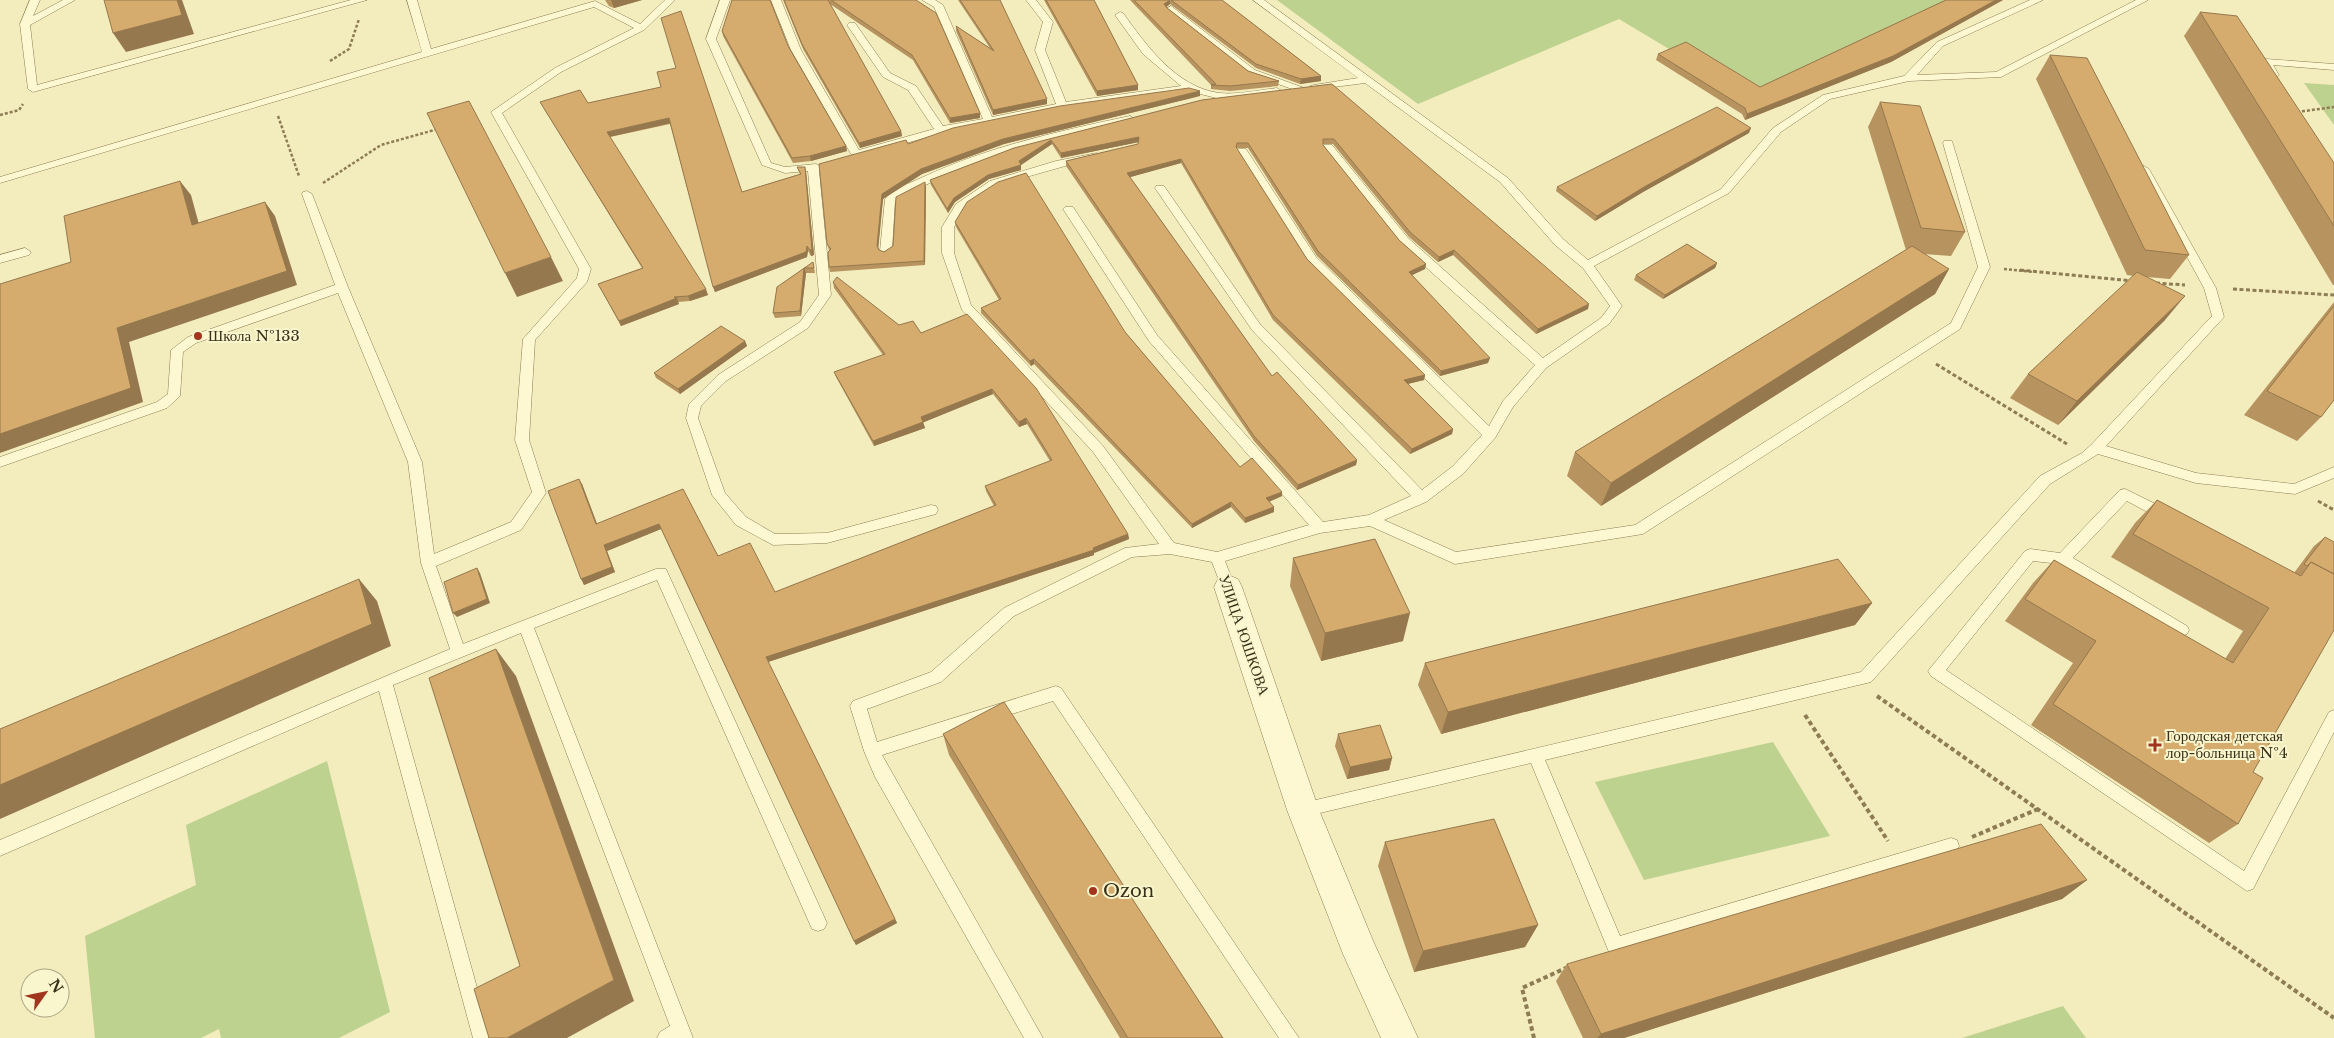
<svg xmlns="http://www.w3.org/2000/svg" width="2334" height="1038" font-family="'Libre Baskerville',serif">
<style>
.green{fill:#bed290}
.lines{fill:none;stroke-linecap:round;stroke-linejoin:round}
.lane-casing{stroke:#8d7c54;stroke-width:1}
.street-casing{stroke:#8d7c54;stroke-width:1}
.path-far2{stroke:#8d7c54;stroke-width:2.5;stroke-dasharray:3 2;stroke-linecap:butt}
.path-far1{stroke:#8d7c54;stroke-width:3;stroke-dasharray:4 2.5;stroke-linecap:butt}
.path{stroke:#8d7c54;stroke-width:4;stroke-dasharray:4.5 3;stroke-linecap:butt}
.lane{fill:#fdf8d1;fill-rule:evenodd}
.street{fill:#fdf8d1;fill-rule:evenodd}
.wall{fill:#b7945f}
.shaded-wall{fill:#95784d}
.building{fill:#d5ac6e;stroke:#95784d}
.poi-dot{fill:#a2351d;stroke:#f9f5cd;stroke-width:2}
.labels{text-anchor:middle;stroke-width:4;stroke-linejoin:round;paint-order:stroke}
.poi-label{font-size:15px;fill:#3a301a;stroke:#f9f5cd;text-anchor:start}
.street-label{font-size:15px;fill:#3a301a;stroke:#f9f5cd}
.near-poi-label{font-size:18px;fill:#3a301a;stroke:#f9f5cd;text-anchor:start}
</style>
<rect width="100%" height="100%" fill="#f3ecbd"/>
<!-- green -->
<path class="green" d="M1277 0H1952L1756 91 1674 52 1619 19 1418 104Z
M2304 83 2334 85V125Z
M1773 742 1830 836 1644 880 1595 782Z
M327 761 390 1012 339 1038H221L219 1029 201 1038H95L85 936 196 885 186 825Z
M2063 1006 2086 1038H1962Z"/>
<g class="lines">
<!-- lane casing -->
<g class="lane-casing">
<path id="lane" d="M30 0H40L33 16 63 0H75L30 25 37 85 351 0H367L33 92 28 89 20 24Z
M407 0H417L431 49 595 1 640 24 665 0H675L644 30 561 72 502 113 591 269 587 282 535 340 529 440 546 493 521 530 436 566 463 644 656 569H666L827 923 824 929 818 931 812 929 657 580 534 628 693 1038H657L660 1032 670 1026 521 633 393 685 491 1038H473L379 691 0 856V840L450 649 421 563 408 462 338 293 196 343 183 352 180 396 167 408 0 467V457L157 402 168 394 171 350 188 337 335 285 302 194 303 192 307 191 312 194 348 287 422 462 434 554 511 522 532 492 515 440 523 339 577 278 579 269 491 112 555 68 634 28 594 7 0 183V177L422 52Z
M720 0H730L716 39 771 163 785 167 816 164 821 167 819 170 831 295 808 328 726 381 701 406 698 418 725 493 746 517 775 534 827 533 931 505 936 506 938 510 936 514 827 543 773 545 736 525 712 495 686 418 689 404 718 375 800 322 819 295 808 171 785 173 762 165 706 39Z
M771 0H781L801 50 859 150 934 129 908 90 883 77 847 25 849 23H855L890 73 916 86 943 126 983 119 934 7 922 0H935L943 5 992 117 1056 104 1035 50 1043 22 1026 0H1036L1053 22 1045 50 1066 102 1181 86 1143 54 1115 15 1120 12 1123 13C1147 46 1176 87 1219 93 1237 95 1259 90 1277 88L1282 91 1277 94 1220 99 1189 91 1062 109 942 133 856 157 851 154 791 50Z
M1253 0H1264L1508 178 1563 239 1588 260 1721 189 1773 128 1823 95 1904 76 1937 42 2030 0H2043L1943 46 1917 75 1996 72 2136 0H2148L2001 77 1909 81 1830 99 1781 132 1729 193 1594 266 1622 306 1609 324 1546 368 1513 407 1495 438 1463 474 1426 502 1384 520 1456 552 1635 525 1951 323 1978 267 1943 143 1944 141H1952L1990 267 1960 329 1643 534 1455 564 1370 526 1320 533 1225 561 1235 587 1233 591H1223L1212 562 1170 554 1132 557 1014 616 941 682 867 709 877 742 1056 686 1061 688 1299 1038H1279L1053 701 882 755 1043 1038H1024L875 777 864 751 850 706 853 701 931 672 1004 608 1125 548 1159 544 1093 452 962 310 942 253V227L956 204 990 181 1056 161 1097 153V157L998 185 966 206 954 227V253L971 305 1103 446 1174 543 1217 552 1309 525 1149 341 1063 209 1065 207H1073L1157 335 1323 522 1369 515 1411 496 1252 330 1155 188 1156 186H1164L1260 324 1422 490 1453 466 1482 435 1308 263 1237 151 1238 149H1246L1316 257 1489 426 1503 401 1535 365 1400 244 1324 149V145H1332L1408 238 1543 358 1601 318 1610 306 1583 268 1555 245 1500 182 1365 83 1310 90V86L1314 85 1358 78Z
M1171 6 1255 70 1307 89 1298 91 1249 74 1168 11 1166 9Z
M2266 59 2334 64V70L2273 65 2279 75 2274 78 2271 77 2261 62Z
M1130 116 1135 119 1134 121C1049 142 972 157 895 201L892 251 886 255 880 251 885 199C892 190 909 183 921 178 987 147 1059 131 1130 116Z
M2144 166 2149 169 2216 288 2224 317 2106 446 2196 473 2294 484 2334 467V478L2295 494 2196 483 2098 454 2050 484 1871 682 1545 760 1620 936 1951 838 1957 840 1959 846 1957 852 1615 955 1609 952 1531 763 1303 817 1297 815 1295 810 1297 805 1303 803 1861 672 2040 476 2082 453 2091 445 2212 316 2204 288 2139 169Z
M25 248 31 252 29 255 0 263V255Z
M2125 489 2172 512 2174 516 2172 520H2162L2127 501 2073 558 2187 626 2189 630 2187 634 2182 636 2177 634 2060 564 2033 561 1946 670 2244 871 2329 712 2334 710V732L2253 889 2247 891 1931 676 1928 671 2025 551 2030 549 2060 553 2120 490Z"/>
</g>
<!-- street casing -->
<g class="street-casing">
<path id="street" d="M1228 575 1238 579 1242 587 1319 810 1374 943 1418 1038H1381L1343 954 1287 810 1214 587 1218 579Z"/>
</g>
<!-- path-far2 -->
<path class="path-far2" d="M330 61 349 49 359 19
M2297 112 2334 107
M0 115 19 110 23 104
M278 116 299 176
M323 183 381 145 438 129
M2004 269 2033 272"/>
<!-- path-far1 -->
<path class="path-far1" d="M2020 270 2133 281
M2156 283 2185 285
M2233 289 2334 295
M1936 364 2067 444
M2318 501 2334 510"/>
<!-- path -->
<path class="path" d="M1877 696 2334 1018
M1805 715 1888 841
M1972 837 2038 809
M1534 1038 1522 988 1568 967"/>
<!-- lane -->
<use href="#lane" class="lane"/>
<!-- street -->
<use href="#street" class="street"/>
</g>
<!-- wall -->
<path class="wall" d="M605 0H642L614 8 609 6Z
M783 0H916L980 118 950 123 913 60 830 4 901 131 902 136 860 148 803 49Z
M958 0H1000L1047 104 993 115 956 31V26L990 48Z
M1044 0H1094L1138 85V90L1097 96Z
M1130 0H1222L1321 76V81L1300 84 1256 68 1170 4 1166 7 1248 71 1279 81 1278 86 1230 91 1211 89V85Z
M1946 0H2003L1891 62 1745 120 1742 114 1656 60 1658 54 1760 87Z
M2200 12 2334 163V285H2333L2184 36Z
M722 31 788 46 846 146 847 151 811 161 793 163 723 36Z
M2050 55 2189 255 2170 279 2147 277 2165 320 2058 425 2010 398 2028 374 2134 276 2127 275 2036 79Z
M1332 84 1588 309 1536 334 1453 255 1438 262 1409 237 1333 144H1323V145L1399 240 1426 264 1425 269 1412 275 1488 363 1440 376 1317 256 1248 148H1236L1307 259 1425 375 1424 380 1408 384 1453 429 1452 434 1410 454 1273 320 1181 163 1130 177 1272 376 1357 460 1356 465 1297 490 1254 441 1066 166V161L1138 144 1139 142 1061 158 1052 144 1021 165V170L989 179 955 202 948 213 931 185 930 180 1014 148 1202 100Z
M661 87 742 192 800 174 797 167 806 172 814 255 811 256 808 251 807 257 715 292 670 124 610 137 708 295 690 301 678 302 679 304 621 326 598 284 642 268 543 107 540 102 588 103Z
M1200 96 1004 144 922 174 883 199 878 248 879 250 884 252 893 246 926 187 925 265 830 272 829 267V250L827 244 908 144Z
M1880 102 1965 232 1951 256 1924 254 1949 269 1935 294 1601 506 1567 476 1575 452 1906 250 1868 127Z
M1749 133 1643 192 1595 221 1556 191 1557 187Z
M955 222 1125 332 1240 467 1282 496 1269 502 1274 507V512L1245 523 1231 507 1192 528 1034 364 1031 366 981 313V308L999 300 956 227Z
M813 262 815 273H806L801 316 775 318 773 313 777 287Z
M1717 263 1715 268 1663 299 1634 280 1636 275Z
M833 282 899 325 921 333 967 314 1128 534 1129 539 1094 553V555L768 662 897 923 856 945 661 529 607 551 615 572 584 585 582 484 597 524 683 489 718 556 775 592 994 506 986 491 985 486 1050 461 1027 424 1019 427 993 394 923 422 925 428 874 446 836 377 834 372 883 355 834 288Z
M2334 302V400L2321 417 2297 441 2244 415Z
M745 341 747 346 680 394 656 378 654 373Z
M2157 500 2294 573 2314 546 2325 537 2253 772 2238 824 2209 843 2031 725 2073 663 2005 621 2033 583 2054 560 2225 659 2243 631 2111 557 2135 523Z
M1293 558 1403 641 1321 661 1290 586Z
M1872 603 1855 625 1441 734 1418 685 1425 663Z
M943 734 1223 1038H1120L949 755Z
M1338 734 1392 758 1389 770 1347 779 1335 746Z
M1385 842 1538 925 1525 947 1414 972 1378 866Z
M2087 880 2062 899 1624 1038H1583L1556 981 1567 964Z"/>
<!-- shaded-wall -->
<path class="shaded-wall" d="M177 0H182L194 34 126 52 113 33Z
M611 0H642L614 8Z
M1170 0V4L1164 9V4Z
M1996 0H2003L1891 62 1745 120 1747 114Z
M1321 76V81L1300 84 1301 79Z
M1138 85V90L1097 96V91Z
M1200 91V96L1004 144 922 174 883 199 878 251 877 246 882 194 921 169 1003 139Z
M1047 99V104L993 115V110Z
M980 113V118L950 123V118Z
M669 118 671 123 609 137 607 132Z
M1751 128 1749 133 1643 192 1595 221 1597 216 1644 187Z
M901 131 902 136 860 148 859 143Z
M1139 137V142L1061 158V153Z
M1051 140 1052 144 1021 165V170L989 179 955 202 948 213 947 209 954 198 988 175 1019 161Z
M846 146 847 151 811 161 810 156Z
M1181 159V163L1127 178V173Z
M805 167 806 172 814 255 811 256 810 250Z
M180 181 191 195 203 239 192 225Z
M925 182 926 187 925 265 924 261Z
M265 202 275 216 297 285 129 342 143 402 0 453V434L117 328Z
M807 246 808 251 807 257 715 292 713 287Z
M1454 250 1453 255 1438 262 1439 257Z
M551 257 563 281 517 297 505 273Z
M1717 263 1715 268 1663 299 1665 295Z
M1426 264 1425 269 1408 277 1409 272Z
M804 268 806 273 801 316 800 311Z
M1949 269 1935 294 1601 506 1611 483Z
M706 289 708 295 690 301 688 296Z
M2185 296 2165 320 2058 425 2077 401Z
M677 298 679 304 621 326 619 321Z
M1589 304 1588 309 1536 334 1538 329Z
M745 341 747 346 680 394 678 389Z
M1490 358 1488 363 1440 376 1441 371Z
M1034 359V364L1031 366 1030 361Z
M1425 375 1424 380 1403 385 1404 380Z
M992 389 993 394 922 423 921 417Z
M1026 418 1027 424 1019 427V422Z
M923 422 925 428 874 446 873 441Z
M1453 429 1452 434 1410 454 1412 449Z
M1357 460 1356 465 1297 490 1298 485Z
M579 479 582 484 599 529 596 524Z
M1282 492V496L1266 503V498Z
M1231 502V507L1192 528V524Z
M1274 507V512L1245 523V518Z
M659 524 661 529 607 551 615 572 584 585 581 579 604 545Z
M1128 534 1129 539 1094 553V555L768 662 766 657 1093 548Z
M477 568 480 573 490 603 457 617 453 613Z
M359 579 377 601 391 646 0 819V785Z
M1872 603 1855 625 1441 734 1448 712Z
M1410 613 1403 641 1321 661 1325 633Z
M496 649 516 676 634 1001 567 1038H507L614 980Z
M1392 758 1389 770 1347 779 1350 767Z
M2087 880 2062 899 1624 1038H1597L1601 1034Z
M895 919 897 923 856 945 854 941Z
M1538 925 1525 947 1414 972 1423 951Z"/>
<!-- building -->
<path class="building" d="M104 0H177L182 15 113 33Z
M732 0H770L788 46 846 146 810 156 792 158 722 31Z
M784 0H828L901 131 859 143 802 44Z
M831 0H916L936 13 980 113 950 118 912 55Z
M960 0H1000L1047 99 993 110 956 26 994 51Z
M1046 0H1094L1138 85 1097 91Z
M1134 0H1170L1164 4 1167 8 1248 71 1279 81 1230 86 1211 85 1216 84Z
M1171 0H1222L1321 76 1301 79 1256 64Z
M1946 0H1996L1893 56 1747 114 1745 108 1658 54 1686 42 1760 87Z
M681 11 742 192 801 174 797 167H805L812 250H810L807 246 806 252 713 287 669 118 607 132 706 289 688 296 674 297 677 298 619 321 598 284 643 268 540 102 580 90 588 103 661 87 657 72 676 68 661 18Z
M2200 12 2237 16 2334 163V226Z
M2050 55 2087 58 2189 255 2145 250Z
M1332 84 1589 304 1538 329 1454 250 1439 257 1410 232 1334 139H1323V145L1399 240 1426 264 1409 272 1490 358 1441 371 1318 251 1248 143H1237L1236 147 1307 259 1425 375 1404 380 1453 429 1412 449 1273 315 1181 159 1127 173 1272 376 1277 372 1357 460 1298 485 1254 436 1066 161 1138 144 1139 137 1061 153 1051 140 1019 161 1021 165 988 175 954 198 947 209 930 180 1014 148 1202 100Z
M1189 88 1200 91 1003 139 921 169 882 194 877 246 879 250 884 252 893 246 896 197 925 182 924 261 829 267 828 252 831 249 827 244 819 164 906 140 908 144 953 128 1060 106Z
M469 101 551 257 505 273 427 113Z
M1880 102 1920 106 1965 232 1921 228Z
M1717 107 1751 128 1644 187 1597 216 1557 187Z
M1026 173 1125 332 1240 467 1252 458 1282 492 1266 498 1274 507 1245 518 1231 502 1192 524 1034 359 1030 361 981 308 1001 299 955 222 967 202 998 182Z
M180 181 192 225 265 202 287 271 117 328 131 388 0 434V284L71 262 64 216Z
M1687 244 1717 263 1665 295 1636 275Z
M1912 246 1949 269 1611 483 1575 452Z
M813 262 814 268H804L800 311 773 313 777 287Z
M2137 272 2185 296 2077 401 2028 374Z
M837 277 899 325 913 321 921 333 967 314 1036 388 1128 534 1093 548 1094 550 766 657 895 919 854 941 659 524 604 545 612 567 581 579 548 491 579 479 596 524 683 489 718 556 750 543 775 592 996 505 985 486 1052 460 1026 418 1019 422 992 389 921 417 923 422 873 441 834 372 885 354 833 282Z
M2334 306V400L2321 417 2267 391Z
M721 326 745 341 678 389 654 373Z
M2157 500 2301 576 2311 562 2334 574V630L2253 772 2263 778 2238 824 2053 704 2096 641 2025 599 2054 560 2233 663 2269 608 2133 534Z
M2325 537 2334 542V574L2311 562 2307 566 2304 564Z
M1375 539 1410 613 1325 633 1293 558Z
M1838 559 1872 603 1448 712 1425 663Z
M477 568 487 599 453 613 444 582Z
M359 579 372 624 0 785V729Z
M496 649 614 980 507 1038H489L474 989 520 966 429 678Z
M1004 702 1223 1038H1128L943 734Z
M1380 725 1392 758 1350 767 1338 734Z
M1494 819 1538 925 1423 951 1385 842Z
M2041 824 2087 880 1601 1034 1567 964Z"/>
<!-- markers -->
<g class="poi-dot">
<circle cx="198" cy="336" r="5"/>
<path d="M2152.5 737.5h5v5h5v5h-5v5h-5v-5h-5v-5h5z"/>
<circle cx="1093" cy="891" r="5"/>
</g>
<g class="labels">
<!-- poi labels -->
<g class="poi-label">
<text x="208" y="341">Школа №133</text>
<text x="2166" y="741">Городская детская<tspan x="2166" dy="17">лор-больница №4</tspan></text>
</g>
<!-- street labels -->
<g class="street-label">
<text transform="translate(1244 635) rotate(71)" y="5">УЛИЦА ЮШКОВА</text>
</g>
<!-- near-poi labels -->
<g class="near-poi-label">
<text x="1103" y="897">Ozon</text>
</g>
</g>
<!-- north arrow -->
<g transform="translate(45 993) rotate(57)"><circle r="24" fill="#f9f5cd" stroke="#ada685"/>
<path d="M0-4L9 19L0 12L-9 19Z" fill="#a2351d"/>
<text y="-8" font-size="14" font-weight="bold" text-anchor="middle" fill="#3a301a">N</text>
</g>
</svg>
